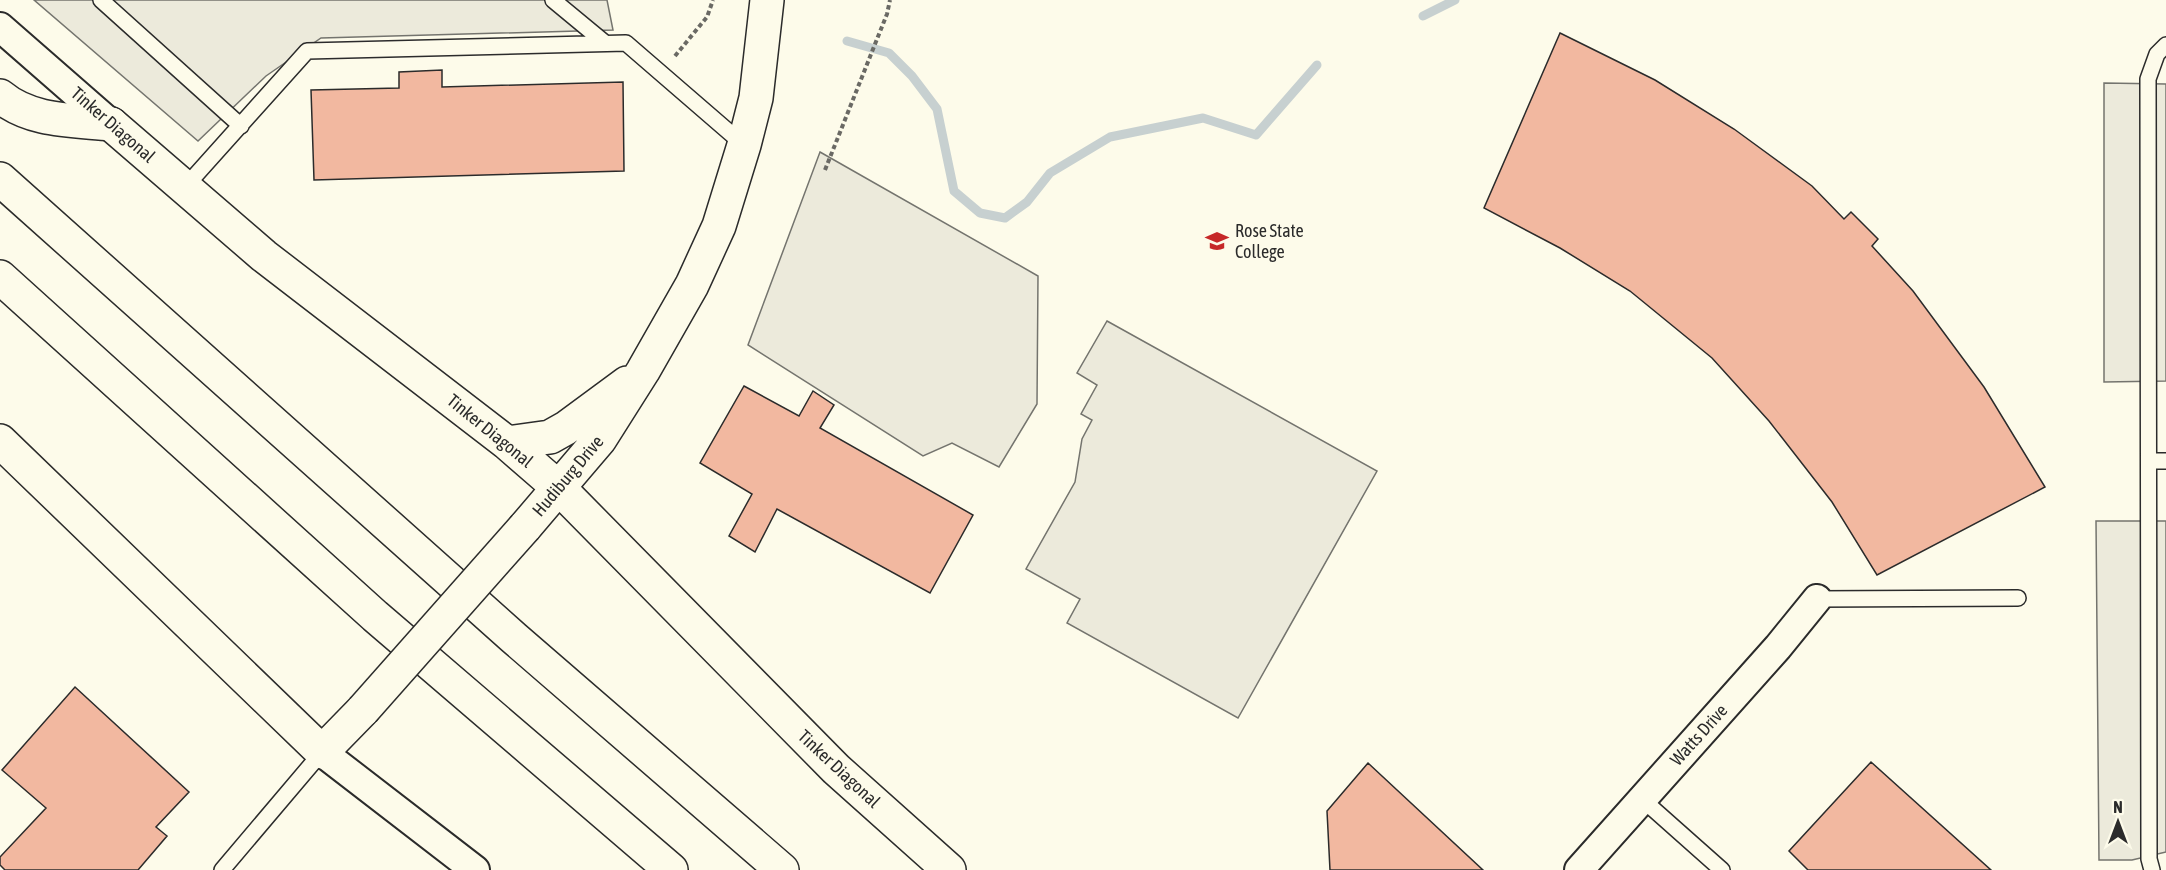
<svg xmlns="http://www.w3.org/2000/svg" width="2166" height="870" font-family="'Asap Condensed',sans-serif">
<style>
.parking{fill:#eceadb;stroke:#74746e;stroke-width:1.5}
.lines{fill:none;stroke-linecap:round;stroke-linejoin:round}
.stream{stroke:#c7d0d0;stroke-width:9}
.building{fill:#f2b8a0;stroke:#2b2b2b;stroke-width:1.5}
.service-casing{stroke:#2b2b2b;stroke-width:18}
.minor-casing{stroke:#2b2b2b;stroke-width:32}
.tertiary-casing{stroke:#2b2b2b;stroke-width:36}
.motorway-casing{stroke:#2b2b2b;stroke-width:36}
.path{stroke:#6a6964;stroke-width:4;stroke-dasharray:4.5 3;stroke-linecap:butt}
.service{stroke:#fdfbea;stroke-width:15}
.minor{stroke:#fdfbea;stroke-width:28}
.tertiary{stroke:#fdfbea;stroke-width:33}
.motorway{stroke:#fdfbea;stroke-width:33}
.tertiary-bridge-casing{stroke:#2b2b2b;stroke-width:36;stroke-linecap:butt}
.tertiary-bridge{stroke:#fdfbea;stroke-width:33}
.labels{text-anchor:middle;stroke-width:4.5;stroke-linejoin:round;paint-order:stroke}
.street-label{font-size:18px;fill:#2b2b2b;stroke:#fdfbea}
.poi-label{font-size:18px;fill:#2b2b2b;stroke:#fdfbea;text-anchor:start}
</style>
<rect width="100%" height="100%" fill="#fdfbea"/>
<!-- parking -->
<path class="parking" d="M34 0H607L613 30 321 38 266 76 198 141Z
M2104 83 2166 84V381L2104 382Z
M820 152 1038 276 1037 404 999 467 952 443 923 456 748 345Z
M1107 321 1377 471 1238 718 1067 623 1080 599 1026 569 1075 482 1082 439 1092 420 1081 414 1097 385 1077 373Z
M2096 521H2166V852L2132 860H2099Z"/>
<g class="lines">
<!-- stream -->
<path class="stream" d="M1423 16 1455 0
M847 41 889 53 912 76 937 109 954 191 980 213 1005 218 1027 202 1050 173 1110 137 1203 118 1256 135 1317 65"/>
</g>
<!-- building -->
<path class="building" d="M1560 33 1655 80 1734 129 1812 186 1844 219 1851 212 1878 239 1872 246 1913 291 1984 387 2045 487 1877 575 1832 502 1769 421 1712 358 1630 291 1560 248 1484 208Z
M442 70V87L623 82 624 171 314 180 311 90 399 88V72Z
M744 386 799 416 813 391 834 405 820 428 973 515 930 593 777 509 755 552 729 536 752 494 700 463Z
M75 687 189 792 156 827 167 836 138 870H5L0 865V857L46 808 2 770Z
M1871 762 1991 870H1808L1789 851Z
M1368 763 1483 870H1330L1327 811Z"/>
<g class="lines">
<!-- service casing -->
<g class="service-casing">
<path id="service" d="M101 0 241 126
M553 0 605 43
M185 187 307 51 626 43 744 145
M2149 461H2166
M1817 599 2018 598
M1642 799 1722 870
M222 870 322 752
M2152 870 2149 859 2148 79 2157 54 2166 45"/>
</g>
<!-- minor casing -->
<g class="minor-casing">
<path id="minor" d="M0 27 111 124
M322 752 475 870
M1579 870 1778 647 1817 599"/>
</g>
<!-- tertiary casing -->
<g class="tertiary-casing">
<path id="tertiary" d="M111 124 264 256 507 443 560 489 836 769 949 870
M0 441 322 752 363 710
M507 443 550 437 566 428 627 383
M525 527 600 439 643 371 692 285 719 226 744 145 756 98 767 0"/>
</g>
<!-- motorway casing -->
<g class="motorway-casing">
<path id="motorway" d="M0 96C31 122 73 120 111 124
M0 179 514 638 782 870
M0 277 375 616 671 870"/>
</g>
<!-- path -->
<path class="path" d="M675 56 707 17 713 0
M825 170 887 14 890 0"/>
<!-- service -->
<use href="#service" class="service"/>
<!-- minor -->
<use href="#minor" class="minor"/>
<!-- tertiary -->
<use href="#tertiary" class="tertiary"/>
<!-- motorway -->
<use href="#motorway" class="motorway"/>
<!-- tertiary-bridge casing -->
<g class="tertiary-bridge-casing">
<path id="tertiary-bridge" d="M363 710 525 527"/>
</g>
<!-- tertiary-bridge -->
<use href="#tertiary-bridge" class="tertiary-bridge"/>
</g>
<!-- icons -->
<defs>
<g id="university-bare" transform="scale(1.8)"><path d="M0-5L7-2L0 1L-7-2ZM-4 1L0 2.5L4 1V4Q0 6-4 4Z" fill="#c62828" stroke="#fdfbea" stroke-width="2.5" paint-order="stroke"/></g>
</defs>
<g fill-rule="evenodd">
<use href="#university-bare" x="1217" y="241"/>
</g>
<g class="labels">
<!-- street labels -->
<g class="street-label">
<text transform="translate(113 125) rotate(41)" y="6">Tinker Diagonal</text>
<text transform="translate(490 431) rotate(39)" y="6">Tinker Diagonal</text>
<text transform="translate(568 476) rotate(-50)" y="6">Hudiburg Drive</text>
<text transform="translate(1699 735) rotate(-48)" y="6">Watts Drive</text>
<text transform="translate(839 769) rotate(43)" y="6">Tinker Diagonal</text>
</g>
<!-- poi labels -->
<g class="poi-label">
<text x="1235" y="237">Rose State<tspan x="1235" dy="21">College</tspan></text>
</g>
</g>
<!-- north arrow -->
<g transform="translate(2118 822)" stroke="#fdfbea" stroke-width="4.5" paint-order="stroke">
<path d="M0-4.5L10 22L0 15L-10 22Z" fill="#2b2b2b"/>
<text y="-9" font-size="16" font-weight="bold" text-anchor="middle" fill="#2b2b2b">N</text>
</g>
</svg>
